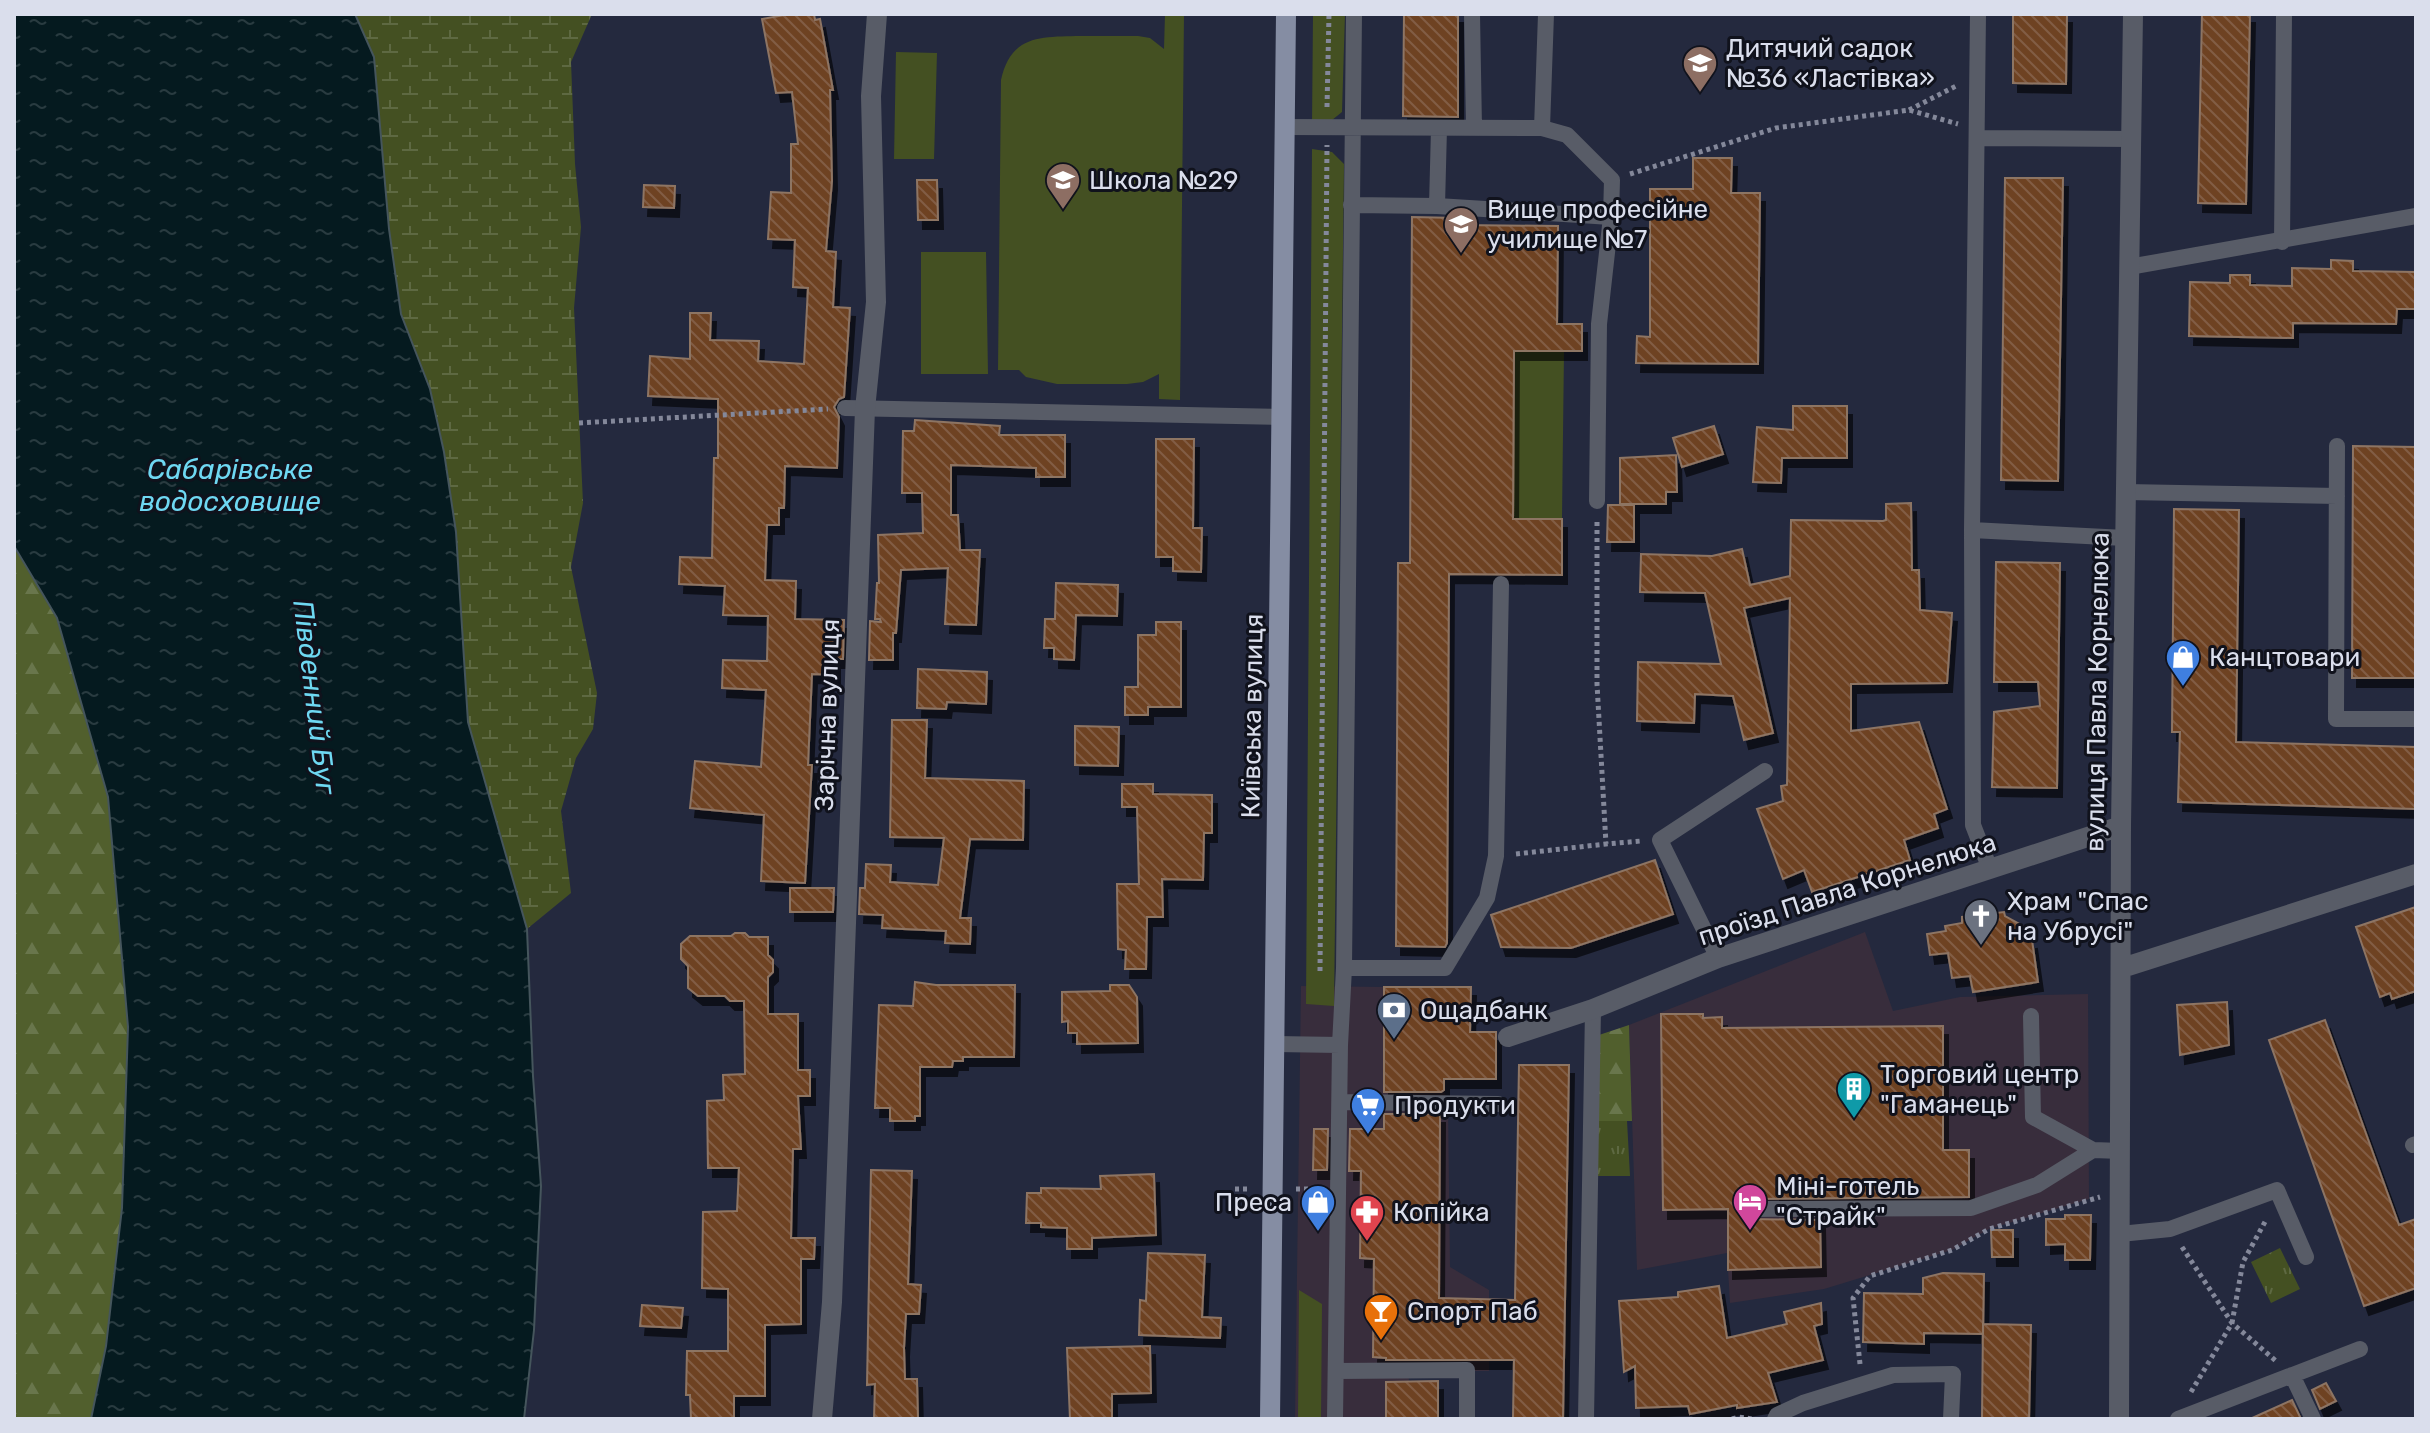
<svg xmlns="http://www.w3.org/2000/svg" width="2430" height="1433" font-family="Rubik,sans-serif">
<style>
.commercial{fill:#382d3c}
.green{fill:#445022}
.forest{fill:url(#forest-firs)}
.wetland{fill:url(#wetland-marsh)}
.park{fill:url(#park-tufts)}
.water{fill:url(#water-ripples);stroke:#45555c;stroke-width:2}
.building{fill:url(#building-back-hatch);stroke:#8d7464;stroke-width:2;filter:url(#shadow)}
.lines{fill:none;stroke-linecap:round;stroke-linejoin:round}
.path{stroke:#84889a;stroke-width:5;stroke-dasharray:4 4;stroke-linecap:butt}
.service{stroke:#585c67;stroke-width:16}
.minor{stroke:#585c67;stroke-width:20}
.primary{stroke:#858da3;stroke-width:20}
.labels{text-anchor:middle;stroke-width:6;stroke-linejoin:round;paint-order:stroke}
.poi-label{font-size:26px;fill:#dadeec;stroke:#10121c;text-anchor:start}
.street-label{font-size:26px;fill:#dadeec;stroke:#10121c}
.water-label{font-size:28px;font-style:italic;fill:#6ed8f2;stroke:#10121c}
</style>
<defs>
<pattern id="forest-firs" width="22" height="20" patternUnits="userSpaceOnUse" patternTransform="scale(2)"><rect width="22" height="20" fill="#515f2d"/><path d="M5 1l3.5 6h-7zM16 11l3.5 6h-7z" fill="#69764c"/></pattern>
<pattern id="wetland-marsh" width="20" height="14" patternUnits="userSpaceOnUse" patternTransform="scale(2)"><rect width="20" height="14" fill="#445022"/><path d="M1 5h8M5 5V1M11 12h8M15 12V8" fill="none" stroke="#5e6942"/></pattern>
<pattern id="park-tufts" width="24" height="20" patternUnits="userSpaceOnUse" patternTransform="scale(2)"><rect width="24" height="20" fill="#445022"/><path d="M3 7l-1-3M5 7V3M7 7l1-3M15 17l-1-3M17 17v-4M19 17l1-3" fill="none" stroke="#5e6942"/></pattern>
<pattern id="water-ripples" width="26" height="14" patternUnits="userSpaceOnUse" patternTransform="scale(2)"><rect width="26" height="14" fill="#051a1f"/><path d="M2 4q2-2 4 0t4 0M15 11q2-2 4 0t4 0" fill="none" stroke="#293b40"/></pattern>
<pattern id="building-back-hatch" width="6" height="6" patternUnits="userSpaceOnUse" patternTransform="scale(2)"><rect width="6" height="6" fill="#6e4224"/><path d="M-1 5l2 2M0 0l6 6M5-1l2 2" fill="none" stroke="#825d44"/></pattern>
<filter id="shadow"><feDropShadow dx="5" dy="9" stdDeviation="0" flood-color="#0009"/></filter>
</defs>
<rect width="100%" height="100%" fill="#24293e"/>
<!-- commercial -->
<path class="commercial" d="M1865 932 1893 1011 1960 997 2088 994 2089 1199 1989 1229 1952 1250 1824 1289 1730 1303 1727 1253 1637 1270 1629 1025Z
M1301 986 1384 987 1444 1090 1448 1103 1450 1267 1489 1290V1371H1409L1408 1419H1295Z"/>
<!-- green -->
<path class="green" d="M1165 14H1184L1180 400 1159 399V374L1143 382 1127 384H1057L1026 377 1019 370H998L1001 80C1011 34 1042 37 1081 36 1100 36 1119 36 1138 36L1150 38 1164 49Z
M1313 14H1345L1342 112 1327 124 1312 125Z
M896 52 937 53 934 159H894Z
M1312 149 1332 152 1344 164 1334 1006 1306 1004Z
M921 252H986L988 374H921Z
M1514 351H1564L1562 519H1513Z
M1299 1290 1322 1304 1321 1419H1298Z"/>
<!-- forest -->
<path class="forest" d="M14 546 57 617 108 797 128 1027 122 1208 106 1346 91 1419H14Z
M1629 1025 1632 1121H1594L1596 1036Z"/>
<!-- wetland -->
<path class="wetland" d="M355 14H592L571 62 575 164 581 227 574 308 583 503 571 567 597 693 593 729 576 758 561 811 571 893 527 929 468 722 456 532 444 452 430 389 401 314 389 229 374 57Z"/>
<!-- park -->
<path class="park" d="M1594 1121H1627L1630 1176H1595Z
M2280 1248 2300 1289 2271 1303 2251 1262Z"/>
<!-- water -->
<path class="water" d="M14 14H355L374 57 389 229 401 314 430 389 444 452 456 532 468 722 527 929 533 1076 541 1186 534 1330 524 1419H91L106 1346 122 1208 128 1027 108 797 57 618 14 546Z"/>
<!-- building -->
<path class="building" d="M790 14H814L815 20 820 19 833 90H830L832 181 826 251 836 252 833 307 850 308 844 397 839 399 834 407 839 417 837 468 785 466 784 508H779V525H767L765 580 796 581 795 619 844 620 843 659H835V675L812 674 808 765H812L805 883 761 881 764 815 690 808 695 761 761 767 766 690 722 688 723 660 767 661 768 616 723 615 725 586 679 584 680 557 712 558 714 458H718V399L648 396 650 356 690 359V313H711L710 340 759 341 758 361 804 364 808 288 793 287 795 240 768 239 771 192 791 193V144H798L792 92 776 93 762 19Z
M1404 14H1458V117L1403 116Z
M2013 14H2067L2066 84 2013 83Z
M2202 14H2250L2246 204 2198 203Z
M1693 158H1732L1731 193H1760L1758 364 1636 363 1637 336 1650 337V189H1693Z
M2005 178H2063L2058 481 2001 480Z
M917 180H937L938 220H918Z
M644 185 675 186 674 208 643 207Z
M1412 217 1458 218V225L1558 226 1557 324H1582V351H1514L1513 519H1562V575L1449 574 1447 943 1445 947 1396 946 1398 563H1410Z
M2331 260 2353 261V271L2416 272V309H2397L2396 324 2293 323V338L2189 336 2190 282 2230 283V275H2250V285L2292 286V268L2331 269Z
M1793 406H1847V458H1782L1781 483 1753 482 1757 427 1793 430Z
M915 420 1000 426 999 435H1065V477H1036V468L951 465V515H958L960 550H980L976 625 945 624 948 568 901 570 896 633H893V660H869L870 621 881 622 880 619H875L877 583H879L878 535 923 533 922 493H902L903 431H914Z
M1714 426 1723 454 1682 467 1673 438Z
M1156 439H1194L1193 528H1202L1201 572 1173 571V557H1156Z
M2353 446 2416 447V678H2352Z
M1676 455 1677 492H1666V504H1620V458Z
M1911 503 1912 570H1919L1920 610 1952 613 1947 683 1851 684V731L1919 722 1947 809 1934 814 1938 828 1904 840 1910 860 1812 892 1804 870 1783 879 1757 809 1783 801 1781 786 1787 785 1790 598 1744 608 1773 733 1744 740 1733 696 1695 694 1694 723 1637 721 1638 662 1721 664 1705 593 1640 592 1641 554 1712 556 1742 549 1750 585 1790 576 1791 520 1883 521 1886 520V504Z
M1608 505H1634V542H1607Z
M2174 509 2239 510 2236 742 2416 747V809L2178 802 2180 732H2172Z
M1996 562 2060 563 2057 788 1992 787 1994 712 2040 706 2038 682H1994Z
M1056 583 1118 585 1117 616 1076 615 1074 660 1054 659V648H1044L1045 619H1055Z
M1156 622H1181V707H1148V715H1125V687H1138V635H1156Z
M918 669 987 672 986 704 947 702 946 709 917 708Z
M892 720H927L925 778 1024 781 1023 840 970 839 960 918H971L970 944 945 943 946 931 882 928 883 915 859 914 860 888H865L866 864 891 865 890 882 938 885 944 838 890 837Z
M1075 726 1119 727 1118 766 1075 765Z
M1122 784H1153V794L1212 795V833H1204L1203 880 1162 879 1163 917H1147L1146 969H1125L1126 950 1118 949 1117 884H1139L1137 807H1122Z
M1655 860 1673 914 1571 948 1501 947 1491 915Z
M790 888H834L833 912H790Z
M2416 907V991L2392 999 2390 993 2380 997 2356 927Z
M2004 912 2005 916 2023 926 2025 941 2032 940 2038 982 1973 992 1970 976 1952 978 1948 953 1930 955 1927 934 1946 931 1945 926 1962 923V917Z
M735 933H745L749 937H768V955L773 960V972L768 977V1014H798V1070H810V1096H798L801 1149H793L791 1238H815L814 1259H801V1324L765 1325V1396H734V1419H691L690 1395H686L687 1351H728V1289L702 1288 703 1212 737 1211 739 1168H708L707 1101 724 1100 723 1075 745 1074 744 1001H730L725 996H698L688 988V966L681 959V944L690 936H731Z
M915 982 936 985H1015L1014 1057H963V1061H953L952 1067H920V1116H915V1121H890V1108H875L879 1005 913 1006Z
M1110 985H1129L1137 997 1138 1043 1077 1044V1033H1068V1021L1062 1022V992L1110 991Z
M1384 987H1471L1470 1032H1496V1079H1444V1090L1441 1092H1384Z
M2227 1002 2229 1045 2180 1055 2177 1005Z
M1661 1014H1703V1018L1722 1017V1028L1943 1026V1150H1969V1197L1746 1199 1740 1210 1746 1219 1820 1220 1821 1267 1728 1270V1209L1663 1210Z
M2325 1020 2399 1225 2416 1219V1288L2364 1306 2269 1040Z
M1519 1065H1569L1563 1419H1513L1514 1360H1386V1358L1373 1357 1374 1259 1360 1258 1361 1171H1349L1350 1129H1384V1114H1440L1439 1298 1515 1300Z
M1314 1129H1328L1327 1170H1313Z
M871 1170 912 1171 908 1284 921 1285 919 1314H906L904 1348 905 1379H917L918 1419H874L875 1384 867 1385Z
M1154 1174 1156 1235 1092 1238V1249H1067V1228L1041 1227V1223H1026L1027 1193H1041V1188L1101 1189 1100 1176Z
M2065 1215H2091L2090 1260H2065V1244L2046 1245V1219H2065Z
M1991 1230H2013V1257H1992Z
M1148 1253 1205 1255 1202 1317 1221 1318 1220 1338 1139 1335 1140 1300 1146 1301Z
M1943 1273 1984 1274 1983 1334 1924 1333V1344L1863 1342 1864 1293 1923 1294V1278Z
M1719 1286 1727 1338 1787 1324 1784 1312 1821 1303 1822 1324 1814 1326 1823 1360 1768 1373 1777 1402 1737 1408V1405L1690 1414 1688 1406 1636 1408 1635 1366 1624 1372 1619 1301 1678 1297V1292Z
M642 1305 683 1308 681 1328 640 1326Z
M1983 1324 2031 1325 2029 1419H1982Z
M1150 1346 1151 1393 1112 1394V1419H1070L1067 1348Z
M1438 1381V1419H1386V1382Z
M2326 1383 2336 1401 2320 1409 2312 1390Z
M2292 1400 2301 1419H2250Z"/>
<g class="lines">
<!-- path -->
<path class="path" d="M1327 107 1329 14
M1909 110 1956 86
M1630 174 1776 128 1909 110 1958 124
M579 423 828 409
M1597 522V684L1606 844 1641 841
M1516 854 1606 844
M1320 971 1327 145
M1235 1189H1250
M1296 1189H1318
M2182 1247 2232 1323 2276 1361
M1860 1364 1853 1298 1870 1276 1952 1250 1989 1229 2100 1197
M2191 1392 2232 1323 2243 1262 2266 1220
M1732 1419 1739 1417 1752 1419"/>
<!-- service -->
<path class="service" d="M1472 14 1474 128
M1978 14 1972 530 2125 538
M1284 127 1542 128 1546 14
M1542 128 1567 135 1612 180 1611 217 1599 324 1597 501
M1978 138 2131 139
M1351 205 1437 206 1611 217
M1437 206 1439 128
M2282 242 2284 14
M2129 267 2416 216
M845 408 1281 417
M2337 446 2336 719H2416
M2126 492 2337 496
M1972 530 1973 825 1990 869
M1718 958 1660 840 1765 771
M1344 968H1445L1487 898 1496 856 1501 584
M2031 1016 2033 1117 2093 1150 2121 1151
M1275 1044 1340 1045
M1340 1102 1498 1104
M2413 1145 2416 1144
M1751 1209 1971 1208 2037 1185 2093 1150
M2120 1234 2170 1229 2277 1190 2306 1257
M1336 1371 1467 1370V1419
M2292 1375 2313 1419
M1335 1419 1340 1045 1344 968 1354 14
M1586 1419 1593 1009
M1775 1419 1777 1415 1803 1403 1893 1375 1953 1374 1951 1419
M2178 1419 2360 1349"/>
<!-- minor -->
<path class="minor" d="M2122 968 2416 874
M1508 1037 1593 1009 1718 958 2121 826
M822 1419 832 1302 865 409 876 302 871 96 877 14
M2119 1419 2121 826 2133 14"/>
<!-- primary -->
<path class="primary" d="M1270 1419 1286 14"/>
</g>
<!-- icons -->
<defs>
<g id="school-pin" transform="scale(1.8)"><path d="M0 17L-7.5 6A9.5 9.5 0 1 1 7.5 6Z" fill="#8d6e63" stroke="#10121c"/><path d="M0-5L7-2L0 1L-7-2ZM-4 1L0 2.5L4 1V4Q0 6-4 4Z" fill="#fff"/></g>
<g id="university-pin" transform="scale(1.8)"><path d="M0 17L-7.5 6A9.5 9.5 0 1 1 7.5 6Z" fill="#8d6e63" stroke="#10121c"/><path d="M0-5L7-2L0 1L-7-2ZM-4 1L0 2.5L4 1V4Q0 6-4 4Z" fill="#fff"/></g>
<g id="shop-pin" transform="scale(1.8)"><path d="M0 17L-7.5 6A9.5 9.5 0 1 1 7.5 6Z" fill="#3f7fe0" stroke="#10121c"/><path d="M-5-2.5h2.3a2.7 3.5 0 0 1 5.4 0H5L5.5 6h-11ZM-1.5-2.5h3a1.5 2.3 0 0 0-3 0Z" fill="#fff"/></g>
<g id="church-pin" transform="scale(1.8)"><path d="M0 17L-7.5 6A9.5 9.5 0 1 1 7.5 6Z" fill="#6b7280" stroke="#10121c"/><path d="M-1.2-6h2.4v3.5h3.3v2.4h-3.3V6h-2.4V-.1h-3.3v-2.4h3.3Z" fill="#fff"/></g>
<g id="bank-pin" transform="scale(1.8)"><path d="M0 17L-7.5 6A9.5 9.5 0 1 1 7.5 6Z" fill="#5c6f8a" stroke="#10121c"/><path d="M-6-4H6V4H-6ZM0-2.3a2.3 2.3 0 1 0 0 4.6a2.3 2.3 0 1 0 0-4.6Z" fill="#fff"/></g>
<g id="building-pin" transform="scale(1.8)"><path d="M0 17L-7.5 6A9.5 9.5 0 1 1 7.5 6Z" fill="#0f9aa8" stroke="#10121c"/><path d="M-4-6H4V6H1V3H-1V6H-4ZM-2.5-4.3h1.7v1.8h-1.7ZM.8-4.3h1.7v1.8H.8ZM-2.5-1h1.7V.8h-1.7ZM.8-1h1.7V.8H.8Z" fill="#fff"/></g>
<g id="supermarket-pin" transform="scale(1.8)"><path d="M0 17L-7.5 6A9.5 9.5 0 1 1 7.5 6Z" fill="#3f7fe0" stroke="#10121c"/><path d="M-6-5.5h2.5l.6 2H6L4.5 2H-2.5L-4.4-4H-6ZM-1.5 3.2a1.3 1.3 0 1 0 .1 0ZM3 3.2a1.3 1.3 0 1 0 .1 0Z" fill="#fff"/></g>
<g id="hotel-pin" transform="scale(1.8)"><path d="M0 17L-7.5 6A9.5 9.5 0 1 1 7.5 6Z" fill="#d1479c" stroke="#10121c"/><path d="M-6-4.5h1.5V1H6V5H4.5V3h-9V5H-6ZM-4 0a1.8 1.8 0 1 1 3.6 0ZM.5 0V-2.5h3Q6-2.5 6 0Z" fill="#fff"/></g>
<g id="pharmacy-pin" transform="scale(1.8)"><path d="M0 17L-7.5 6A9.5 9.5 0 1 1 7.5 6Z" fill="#e0444e" stroke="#10121c"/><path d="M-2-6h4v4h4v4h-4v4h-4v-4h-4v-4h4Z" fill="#fff"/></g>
<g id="bar-pin" transform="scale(1.8)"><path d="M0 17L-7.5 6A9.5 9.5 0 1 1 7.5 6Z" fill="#e8710a" stroke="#10121c"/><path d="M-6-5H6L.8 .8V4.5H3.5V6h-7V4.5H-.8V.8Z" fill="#fff"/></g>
</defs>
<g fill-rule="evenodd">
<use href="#school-pin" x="1700" y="63"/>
<use href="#school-pin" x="1063" y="180"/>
<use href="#university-pin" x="1461" y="224"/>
<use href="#shop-pin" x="2183" y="657"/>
<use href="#church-pin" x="1981" y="916"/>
<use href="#bank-pin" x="1394" y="1010"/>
<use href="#building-pin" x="1854" y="1089"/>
<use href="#supermarket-pin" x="1368" y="1105"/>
<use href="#hotel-pin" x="1750" y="1201"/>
<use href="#shop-pin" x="1318" y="1202"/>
<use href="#pharmacy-pin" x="1367" y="1212"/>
<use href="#bar-pin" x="1381" y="1311"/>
</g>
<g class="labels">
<!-- poi labels -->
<g class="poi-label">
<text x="1726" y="57">Дитячий садок<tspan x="1726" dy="30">№36 «Ластівка»</tspan></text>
<text x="1089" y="189">Школа №29</text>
<text x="1487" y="218">Вище професійне<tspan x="1487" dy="30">училище №7</tspan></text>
<text x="2209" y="666">Канцтовари</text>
<text x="2007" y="910">Храм "Спас<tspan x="2007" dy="30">на Убрусі"</tspan></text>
<text x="1420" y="1019">Ощадбанк</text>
<text x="1880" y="1083">Торговий центр<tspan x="1880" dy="30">"Гаманець"</tspan></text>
<text x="1394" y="1114">Продукти</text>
<text x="1776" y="1195">Міні-готель<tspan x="1776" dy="30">"Страйк"</tspan></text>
<text x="1292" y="1211" text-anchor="end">Преса</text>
<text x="1393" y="1221">Копійка</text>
<text x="1407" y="1320">Спорт Паб</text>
</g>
<!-- street labels -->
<g class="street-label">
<text transform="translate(2097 692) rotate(-89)" y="9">вулиця Павла Корнелюка</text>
<text transform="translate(827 715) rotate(-88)" y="9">Зарічна вулиця</text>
<text transform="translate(1252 716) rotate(-89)" y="9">Київська вулиця</text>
<text transform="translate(1847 889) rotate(-18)" y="9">проїзд Павла Корнелюка</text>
</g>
<!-- water labels -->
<g class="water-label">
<text x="230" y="479">Сабарівське<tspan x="230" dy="32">водосховище</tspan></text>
<text transform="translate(315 697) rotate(83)" y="10">Південний Буг</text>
</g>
</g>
<!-- border -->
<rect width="2430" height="1433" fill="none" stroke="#dadeec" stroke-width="32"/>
</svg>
